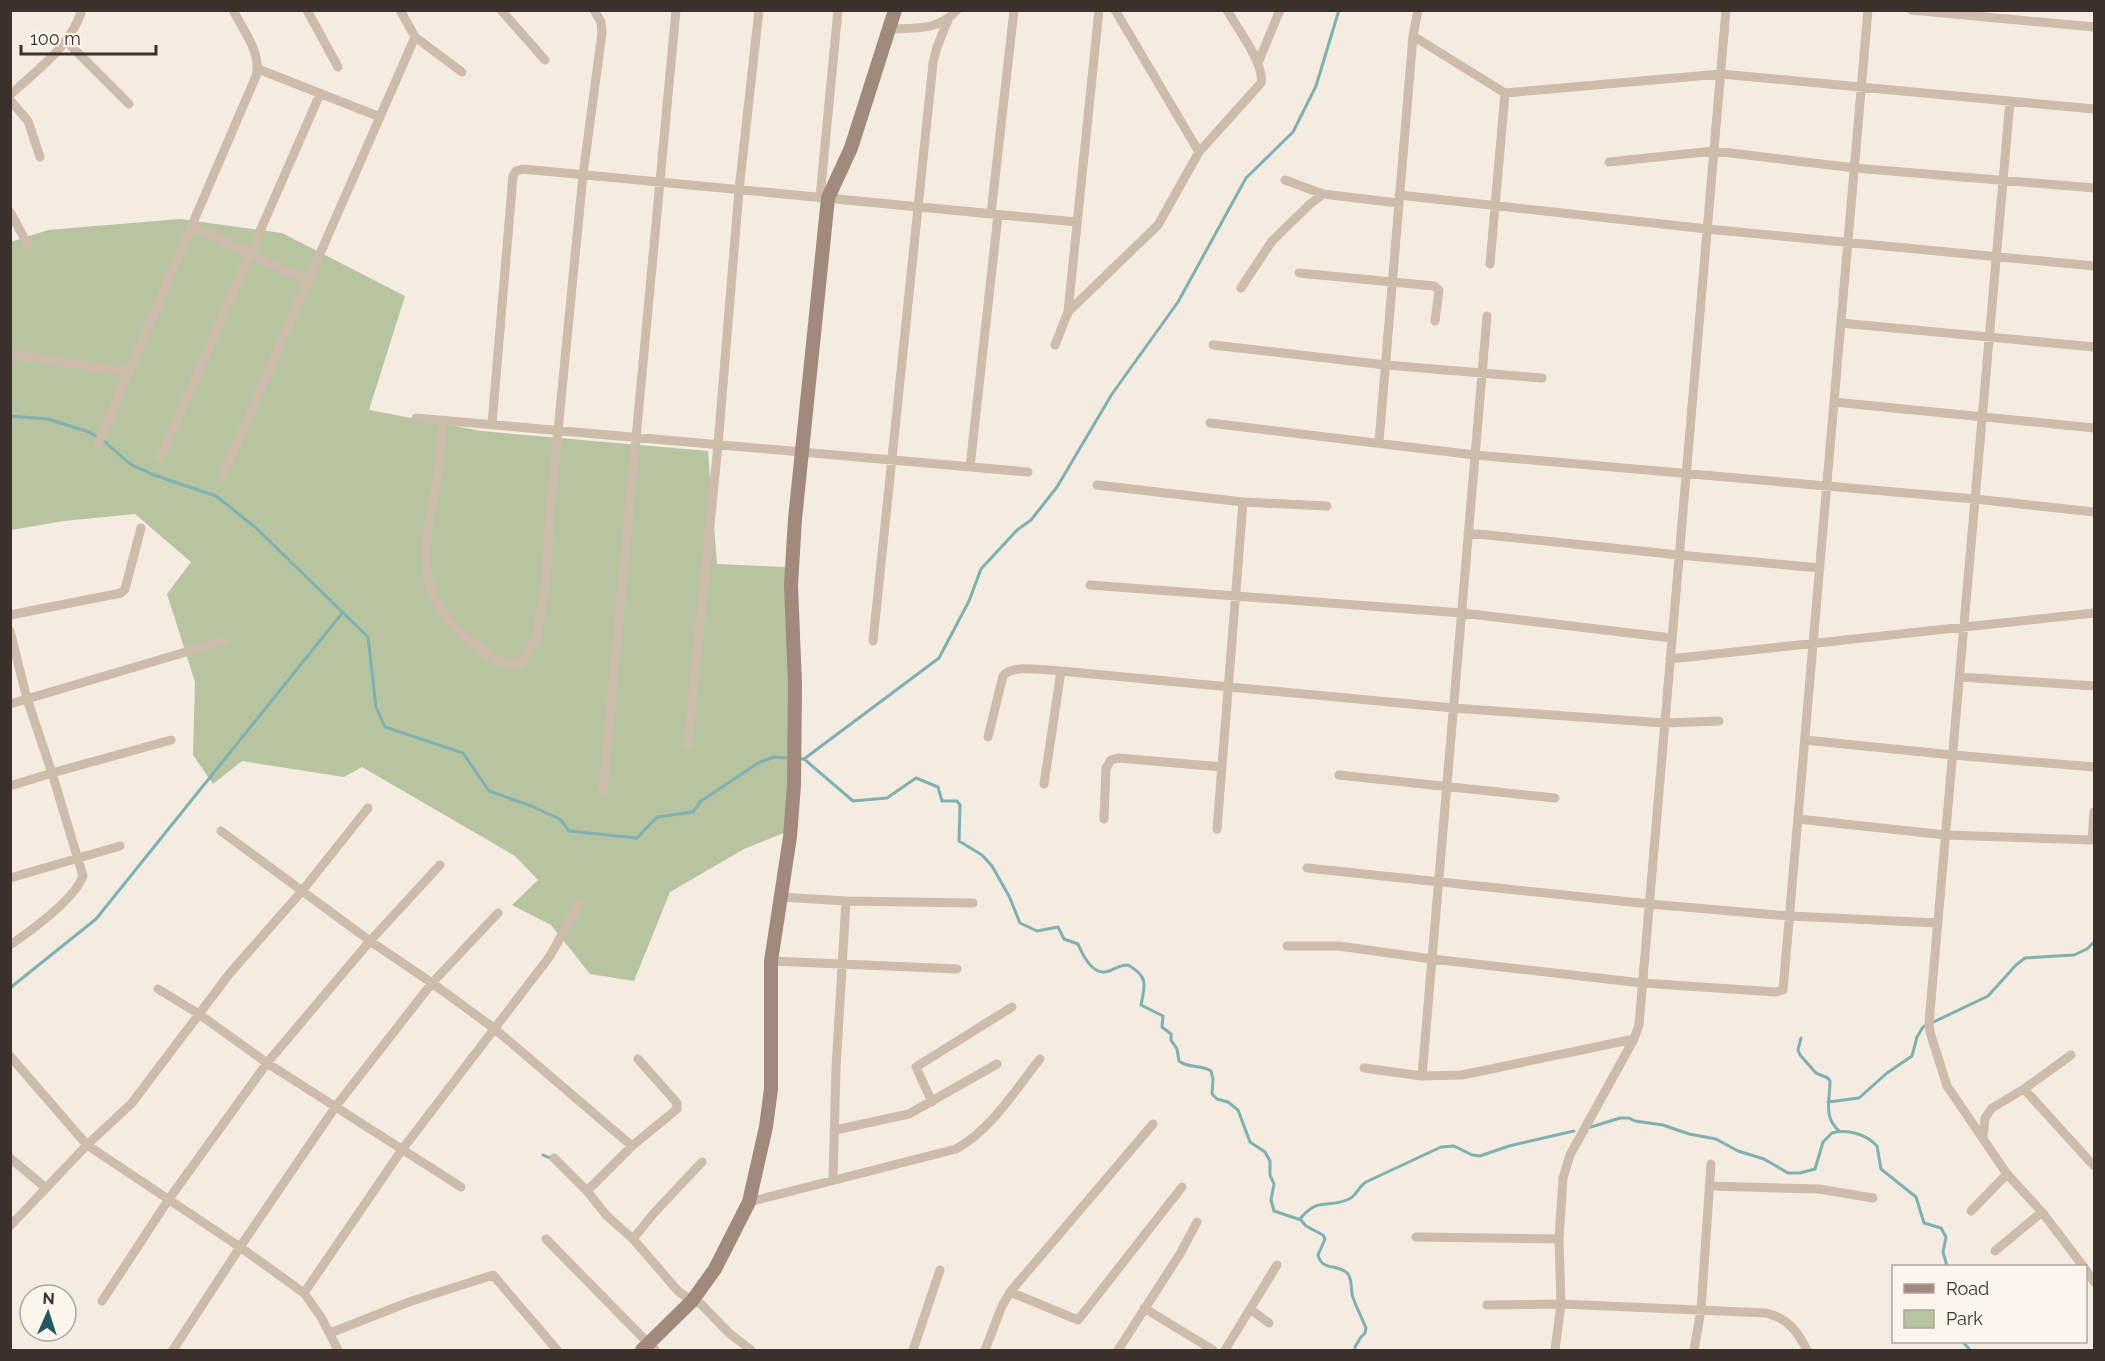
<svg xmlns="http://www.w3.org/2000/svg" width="2105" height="1361" font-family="Raleway,sans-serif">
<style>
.green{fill:#b8c4a0}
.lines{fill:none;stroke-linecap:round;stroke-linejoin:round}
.stream{stroke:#7fb0b2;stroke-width:3}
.street{stroke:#cdbbac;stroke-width:9}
.secondary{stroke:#a18a7d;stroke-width:14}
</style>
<rect width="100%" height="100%" fill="#f4ebe1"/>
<!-- green -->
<path class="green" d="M180 219 282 233 405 296 369 410 481 431 708 451 717 564 785 567 792 717 786 832 744 849 670 892 634 981 590 974 551 925 512 905 538 880 515 856 362 767 344 777 242 761 213 784 193 755 195 682 167 594 191 562 135 514 64 521 11 530V242L48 230Z"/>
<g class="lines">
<!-- stream -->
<path class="stream" d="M10 416 48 419 89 432 104 441 130 464 154 475 216 496 255 527 368 637 376 707 385 727 463 753 489 791 531 806 560 819 569 831 637 838 657 817 693 812 701 801 758 763 774 757 790 758
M800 759H804L853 801 887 798 916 778 938 787 942 801H957L960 805 959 841 982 855 992 866 1009 896 1020 923 1037 931 1058 927 1064 939 1078 944C1083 956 1093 977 1109 971 1117 968 1120 965 1128 965 1149 977 1145 985 1141 1005L1163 1016 1162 1027 1171 1034V1040L1177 1049 1179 1061C1189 1069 1201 1064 1211 1071L1213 1079 1212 1094 1217 1099 1228 1102 1238 1110 1250 1142 1265 1152 1270 1161V1175L1274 1184 1271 1200 1274 1211 1301 1220 1306 1226 1323 1235 1325 1239 1318 1255C1322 1272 1339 1263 1348 1274 1352 1280 1351 1287 1352 1293 1352 1299 1363 1320 1366 1328L1365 1333 1361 1337 1355 1347V1350
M804 759 939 658 969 601 981 569 1017 530 1031 520 1057 487 1112 394 1178 302 1246 178 1293 132 1316 86 1339 10
M10 988 96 919 343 612
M1801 1038 1798 1050 1800 1055 1816 1073 1828 1078 1830 1081C1830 1100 1823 1117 1839 1131
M1828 1102 1859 1098 1887 1073 1912 1056 1917 1037 1923 1027 1988 996 2016 965 2025 958 2074 955 2087 949 2094 942
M1591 1127 1620 1118H1629L1635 1121 1663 1125 1689 1134 1716 1139 1738 1151 1764 1159 1788 1173H1800L1815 1169 1823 1142 1832 1133C1848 1129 1866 1134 1877 1146L1881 1169 1916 1197 1924 1223 1941 1228 1946 1237 1943 1252 1947 1266
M543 1155 552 1159
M1300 1219C1318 1196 1328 1209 1349 1199 1357 1195 1358 1187 1366 1182L1441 1147 1454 1146 1472 1155 1480 1156 1509 1146 1574 1131
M1963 1342 1970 1350"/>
<!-- street -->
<path class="street" d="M307 10 338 67
M400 10 415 37 462 72
M501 10 545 60
M1115 10 1199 152
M1911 10 2094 27
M889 29C915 28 938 31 957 10
M1413 36 1505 93 1721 74 2094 109
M67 42 129 104
M1258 63 1280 10
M258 69 380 117
M10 95C38 69 70 47 82 10
M10 100 28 121 40 157
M2010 101 1929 1023 1930 1032 1947 1086 2007 1174 2042 1212 2083 1266
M1609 162 1714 151 1855 168 2094 188
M1285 180 1323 194 1398 203
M1399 195 1707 229 2094 266
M820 197 838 10
M10 212 28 245
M991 214 1014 10
M191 226 308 281
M1490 264 1505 93
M1299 273 1434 286 1439 290 1435 321
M1241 288 1272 241 1310 204 1323 194
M1068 312 1158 225 1199 152 1261 83C1265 64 1237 28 1227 10
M1841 323 2094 347
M1055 345 1068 312 1099 10
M1213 345 1386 365 1542 378
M10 354 128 372
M1834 402 2094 428
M416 418 1028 472
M442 420C441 439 441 460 437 479 425 546 409 593 472 642 489 656 498 665 520 664L536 639 545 590 551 502 583 175 602 33 601 22 594 10
M1210 423 1475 455 1975 499 2094 512
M492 424 513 176 516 171 523 169 1077 222
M1379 442 1413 36 1418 10
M98 444 256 76C262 53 243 30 233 10
M161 457 320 94
M970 467 998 215
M223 475 415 37
M1097 485 1243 502 1327 506
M1468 533 1679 555 1820 568
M1090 585 1462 613 1672 638
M10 615 121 593 125 589 141 528
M10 631 27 699 52 773 10 786
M873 641 933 63 937 47 948 20
M1670 659 2094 613
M1960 677 2094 686
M10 704 223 641
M988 737 1003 676C1011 664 1046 670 1061 671
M1805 740 1953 755 2094 767
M688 744 718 445 739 190 759 10
M1339 775 1555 798
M1044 784 1061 671 1453 708 1664 723 1719 721
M603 791 676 10
M1104 819 1106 768 1111 760 1118 758 1222 767
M1798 819 1946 835 2092 840 2094 812
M1217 829 1243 502
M221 831 370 941 432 983 495 1029 632 1146
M1307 868 1649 904 1790 916 1938 923
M10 878 120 846
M780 897 846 901 973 903
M10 945C32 930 74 900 83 876L52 773 171 740
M1287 946H1339L1432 959 1642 983 1776 992 1783 990 1868 10
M771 961 957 969
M158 989 199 1014 267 1063 461 1187
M10 1056 87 1145 240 1247 304 1293 321 1317 338 1350
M1364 1068 1422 1076 1462 1075 1634 1039 1639 1025 1726 10
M1422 1076 1487 316
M2024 1089 2094 1166
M932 1102 916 1067 1012 1007
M835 1130 909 1114 997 1064
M1983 1138 1985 1118 1992 1108 2024 1089 2071 1055
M10 1158 46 1188
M554 1158 587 1191 607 1216 633 1239 678 1291 692 1301 701 1304 729 1333 751 1350
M833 1179 836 1068 846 901
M1709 1186 1819 1189 1873 1198
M587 1191 632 1146 677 1109V1103L638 1059
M749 1202 956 1149C992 1129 1015 1090 1040 1059
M1971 1211 2007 1174
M10 1226 87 1145 132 1103 230 973 302 891 368 808
M1416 1237 1559 1239
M546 1239 655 1350
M633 1239 654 1213 702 1162
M1995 1251 2042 1212
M2086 1270 2094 1282
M1010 1292 1078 1320 1182 1187
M304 1293 401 1151 550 956 579 904
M102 1301 169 1199 267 1063 370 941 440 865
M1487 1305 1561 1304 1766 1313C1788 1318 1797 1331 1807 1350
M1144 1308 1213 1350
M1250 1309 1269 1323
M330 1333 409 1302 493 1275 557 1350
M173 1350 240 1247 336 1106 432 983 498 913
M913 1350 940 1270
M985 1350 1002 1306 1010 1292 1153 1124
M1118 1350 1180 1254 1197 1222
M1225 1350 1277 1265
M1555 1350 1561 1304 1559 1239 1563 1178 1570 1155 1634 1039
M1694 1350 1701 1310 1711 1164"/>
<!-- secondary -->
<path class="secondary" d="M642 1350 692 1301 715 1269 749 1202 766 1127 771 1089V961L790 837 794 785 795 685 791 585 795 519 828 198 851 148 895 10"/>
</g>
<!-- border -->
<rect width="2105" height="1361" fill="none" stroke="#3b302b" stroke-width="24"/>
<!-- legend -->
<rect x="1892" y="1265" width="195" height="78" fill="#fbf5ee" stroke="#aea6a0" stroke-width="1.5"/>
<rect x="1904" y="1284" width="30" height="9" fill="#a18a7d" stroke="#aea6a0" stroke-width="1.5"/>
<text x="1946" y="1295" font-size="18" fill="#3b302b">Road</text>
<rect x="1904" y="1310" width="30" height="18" fill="#b8c4a0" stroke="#aea6a0" stroke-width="1.5"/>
<text x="1946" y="1325" font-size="18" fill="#3b302b">Park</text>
<!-- north arrow -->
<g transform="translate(48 1313) rotate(3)"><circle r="28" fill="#fbf5ee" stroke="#aea6a0" stroke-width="1.5"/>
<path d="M0-4.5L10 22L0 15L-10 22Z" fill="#1f5a5e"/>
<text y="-9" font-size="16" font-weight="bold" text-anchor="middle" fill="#3b302b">N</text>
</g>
<!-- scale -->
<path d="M21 45v9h135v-9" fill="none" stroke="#3b302b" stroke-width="3"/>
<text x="30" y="45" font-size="18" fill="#3b302b" stroke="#fbf5ee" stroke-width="4.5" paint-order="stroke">100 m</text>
</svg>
